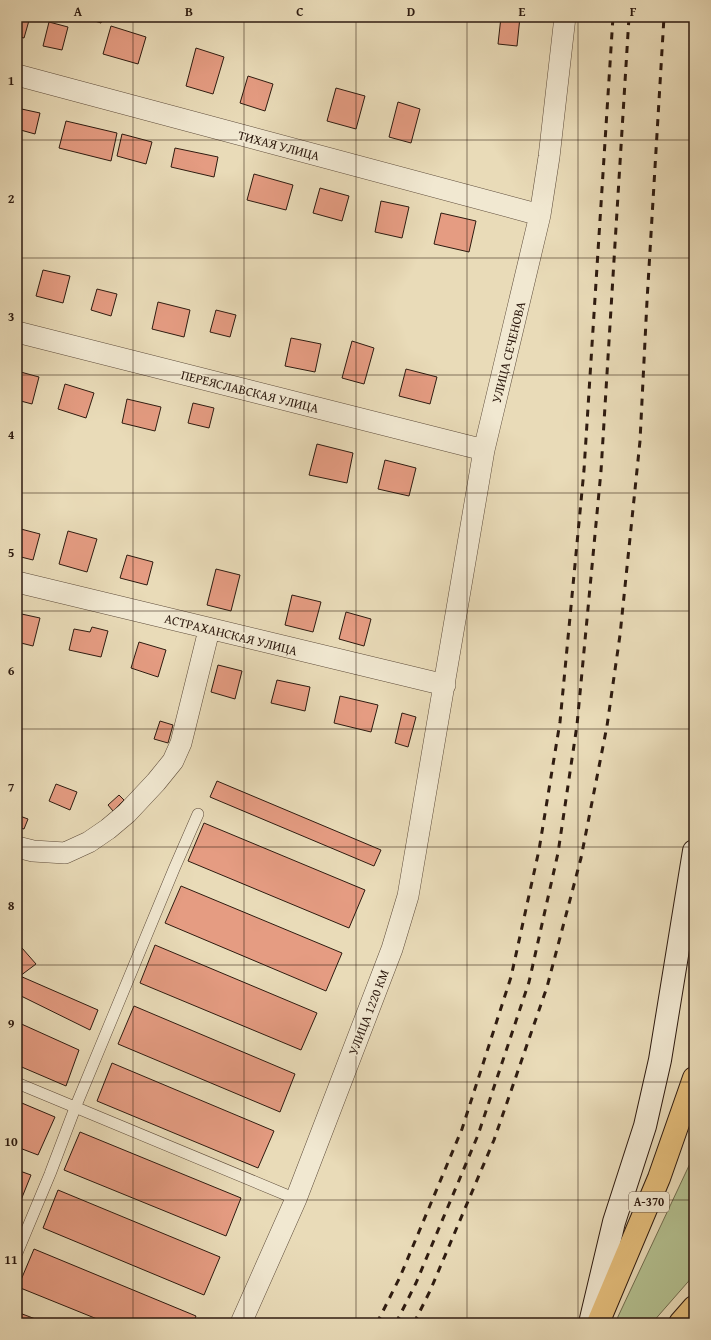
<svg xmlns="http://www.w3.org/2000/svg" width="711" height="1340" font-family="'Gentium Book Plus',serif">
<style>
.green{fill:#b4c191;stroke:#716e50}
.building{fill:#e59c82;stroke:#2e1b10}
.lines{fill:none;stroke-linecap:round;stroke-linejoin:round}
.lane-casing{stroke:#5d4b3a;stroke-width:12}
.street-casing{stroke:#5d4b3a;stroke-width:22}
.secondary-casing{stroke:#2e1b10;stroke-width:24}
.highway-casing{stroke:#2e1b10;stroke-width:24}
.lane{stroke:#f1e8d1;stroke-width:11}
.street{stroke:#f1e8d1;stroke-width:21}
.secondary{stroke:#f1e8d1;stroke-width:22}
.highway{stroke:#e4be7c;stroke-width:22}
.rail{stroke:#2e1b10;stroke-width:3;stroke-dasharray:7 7;stroke-linecap:butt}
.grid{fill:none;stroke:#2e1b10;stroke-width:1;stroke-opacity:0.55}
.labels{text-anchor:middle;stroke-width:3;stroke-linejoin:round;paint-order:stroke}
.shield{fill:#f1e8d1;stroke:#68584a;stroke-width:1}
.shield-label{font-size:12px;font-weight:bold;fill:#2e1b10}
.street-label{font-size:13px;fill:#2e1b10;stroke:#f1e8d1}
.neatline{fill:none;stroke:#2e1b10;stroke-width:1.5}
.grid-label{font-size:13px;text-anchor:middle;font-weight:bold;fill:#2e1b10}
</style>
<rect width="100%" height="100%" fill="#e9dbb8"/>
<filter id="stains"><feTurbulence type="fractalNoise" baseFrequency=".005" numOctaves="4"/><feColorMatrix values="0 0 0 0 .2 0 0 0 0 .09 0 0 0 0 .02 0 0 0 .5 -.17"/></filter>
<radialGradient id="worn" r=".72"><stop offset=".6" stop-color="#630" stop-opacity="0"/><stop offset="1" stop-color="#630" stop-opacity=".3"/></radialGradient>
<!-- green -->
<path class="green" d="M694 1155V1275L652 1323H615Z"/>
<!-- building -->
<path class="building" d="M17 17H30L24 38 17 36Z
M82 17H103L101 23Z
M501 17H520L517 46 498 44Z
M49 22 68 27 62 50 43 46Z
M111 26 146 37 138 64 103 54Z
M196 48 224 57 213 94 186 86Z
M248 76 273 84 265 111 240 103Z
M336 88 365 96 356 129 327 121Z
M398 102 420 109 411 143 389 137Z
M17 108 40 113 35 134 17 129Z
M66 121 117 133 111 161 59 148Z
M122 134 152 142 146 164 117 156Z
M175 148 218 157 214 177 171 167Z
M254 174 293 185 286 210 247 200Z
M320 188 349 196 342 221 313 213Z
M381 201 409 207 402 238 375 232Z
M441 213 476 221 469 252 434 244Z
M43 270 70 276 63 303 36 296Z
M97 289 117 294 111 316 91 310Z
M158 302 190 310 184 337 152 329Z
M216 310 236 315 230 337 210 332Z
M291 338 321 344 315 372 285 366Z
M352 341 374 348 364 384 342 378Z
M406 369 437 377 430 404 399 396Z
M17 371 39 377 32 404 17 400Z
M65 384 94 393 86 418 58 409Z
M127 399 161 407 155 431 122 423Z
M193 403 214 408 209 428 188 423Z
M317 444 353 453 347 483 309 475Z
M385 460 416 468 409 496 378 489Z
M17 528 40 534 33 560 17 556Z
M68 531 97 539 87 572 59 564Z
M127 555 153 562 147 585 120 578Z
M216 569 240 575 231 611 207 605Z
M292 595 321 602 313 632 285 625Z
M346 612 371 619 364 646 339 639Z
M17 613 40 618 33 646 17 642Z
M92 627 108 631 101 657 69 650 74 629 90 632Z
M139 642 166 650 158 677 131 668Z
M218 665 242 671 235 699 211 692Z
M277 680 310 687 305 711 271 703Z
M340 696 378 705 371 732 334 723Z
M402 713 416 717 408 747 395 743Z
M160 721 173 725 168 743 154 739Z
M217 781 381 850 374 866 210 797Z
M56 784 77 792 70 810 49 801Z
M119 795 124 800 113 811 108 805Z
M17 815 28 819 24 829 17 827Z
M204 823 365 890 349 928 188 861Z
M181 886 342 953 326 991 165 923Z
M155 945 317 1013 301 1050 140 983Z
M22 948 36 964 20 976 98 1010 90 1030 17 994V952Z
M134 1006 295 1074 280 1112 118 1044Z
M17 1022 79 1050 66 1086 17 1065Z
M112 1063 274 1131 258 1168 97 1101Z
M17 1101 55 1117 38 1155 17 1147Z
M80 1132 241 1198 226 1236 64 1170Z
M17 1170 31 1175 17 1210Z
M58 1190 220 1257 204 1295 43 1228Z
M34 1249 196 1316 193 1323H107L18 1287Z
M17 1312 46 1323H17Z"/>
<g class="lines">
<!-- lane casing -->
<g class="lane-casing">
<path id="lane" d="M17 1083 296 1199
M17 1253 50 1174 75 1108 174 869 198 814"/>
</g>
<!-- street casing -->
<g class="street-casing">
<path id="street" d="M17 75 540 215
M17 332 484 450
M17 582 445 685
M17 847 33 851 65 853 89 842 108 829 127 813 156 782 173 761 181 743 209 630
M241 1323 296 1199 392 949 408 896 484 450 540 215 549 157 565 17"/>
</g>
<!-- secondary casing -->
<g class="secondary-casing">
<path id="secondary" d="M590 1323 614 1222 645 1126 660 1060 694 851"/>
</g>
<!-- highway casing -->
<g class="highway-casing">
<path id="highway" d="M598 1323 659 1178 694 1078
M680 1323 694 1307"/>
</g>
<!-- lane -->
<use href="#lane" class="lane"/>
<!-- street -->
<use href="#street" class="street"/>
<!-- secondary -->
<use href="#secondary" class="secondary"/>
<!-- highway -->
<use href="#highway" class="highway"/>
<!-- rail -->
<path class="rail" d="M377 1323 400 1277 462 1129 511 977 539 850 560 722 584 470 613 17
M396 1323 416 1283 478 1135 529 982 558 853 577 725 601 471 629 17
M414 1323 430 1291 494 1140 547 987 581 858 607 726 620 635 640 441 647 301 664 17"/>
</g>
<!-- grid -->
<path class="grid" d="M133 17V1323M244 17V1323M356 17V1323M467 17V1323M578 17V1323M17 140H694M17 258H694M17 375H694M17 493H694M17 611H694M17 729H694M17 847H694M17 965H694M17 1082H694M17 1200H694"/>
<g class="labels">
<!-- shield labels -->
<rect class="shield" x="629" y="1192" width="40" height="20" rx="3"/>
<g class="shield-label">
<text x="649" y="1206">А-370</text>
</g>
<!-- street labels -->
<g class="street-label">
<text transform="translate(279 145) rotate(15)" y="5">ТИХАЯ УЛИЦА</text>
<text transform="translate(508 352) rotate(-76)" y="5">УЛИЦА СЕЧЕНОВА</text>
<text transform="translate(250 391) rotate(14)" y="5">ПЕРЕЯСЛАВСКАЯ УЛИЦА</text>
<text transform="translate(231 634) rotate(14)" y="5">АСТРАХАНСКАЯ УЛИЦА</text>
<text transform="translate(368 1012) rotate(-69)" y="5">УЛИЦА 1220 КМ</text>
</g>
</g>
<!-- margin -->
<rect width="711" height="1340" fill="none" stroke="#e9dbb8" stroke-width="44"/>
<rect x="22" y="22" width="667" height="1296" class="neatline"/>
<g class="grid-label">
<text x="78" y="16">A</text>
<text x="189" y="16">B</text>
<text x="300" y="16">C</text>
<text x="411" y="16">D</text>
<text x="522" y="16">E</text>
<text x="633" y="16">F</text>
<text x="11" y="85">1</text>
<text x="11" y="203">2</text>
<text x="11" y="321">3</text>
<text x="11" y="439">4</text>
<text x="11" y="557">5</text>
<text x="11" y="675">6</text>
<text x="11" y="792">7</text>
<text x="11" y="910">8</text>
<text x="11" y="1028">9</text>
<text x="11" y="1146">10</text>
<text x="11" y="1264">11</text>
</g>
<rect width="100%" height="100%" filter="url(#stains)"/>
<rect width="100%" height="100%" fill="url(#worn)"/>
</svg>
